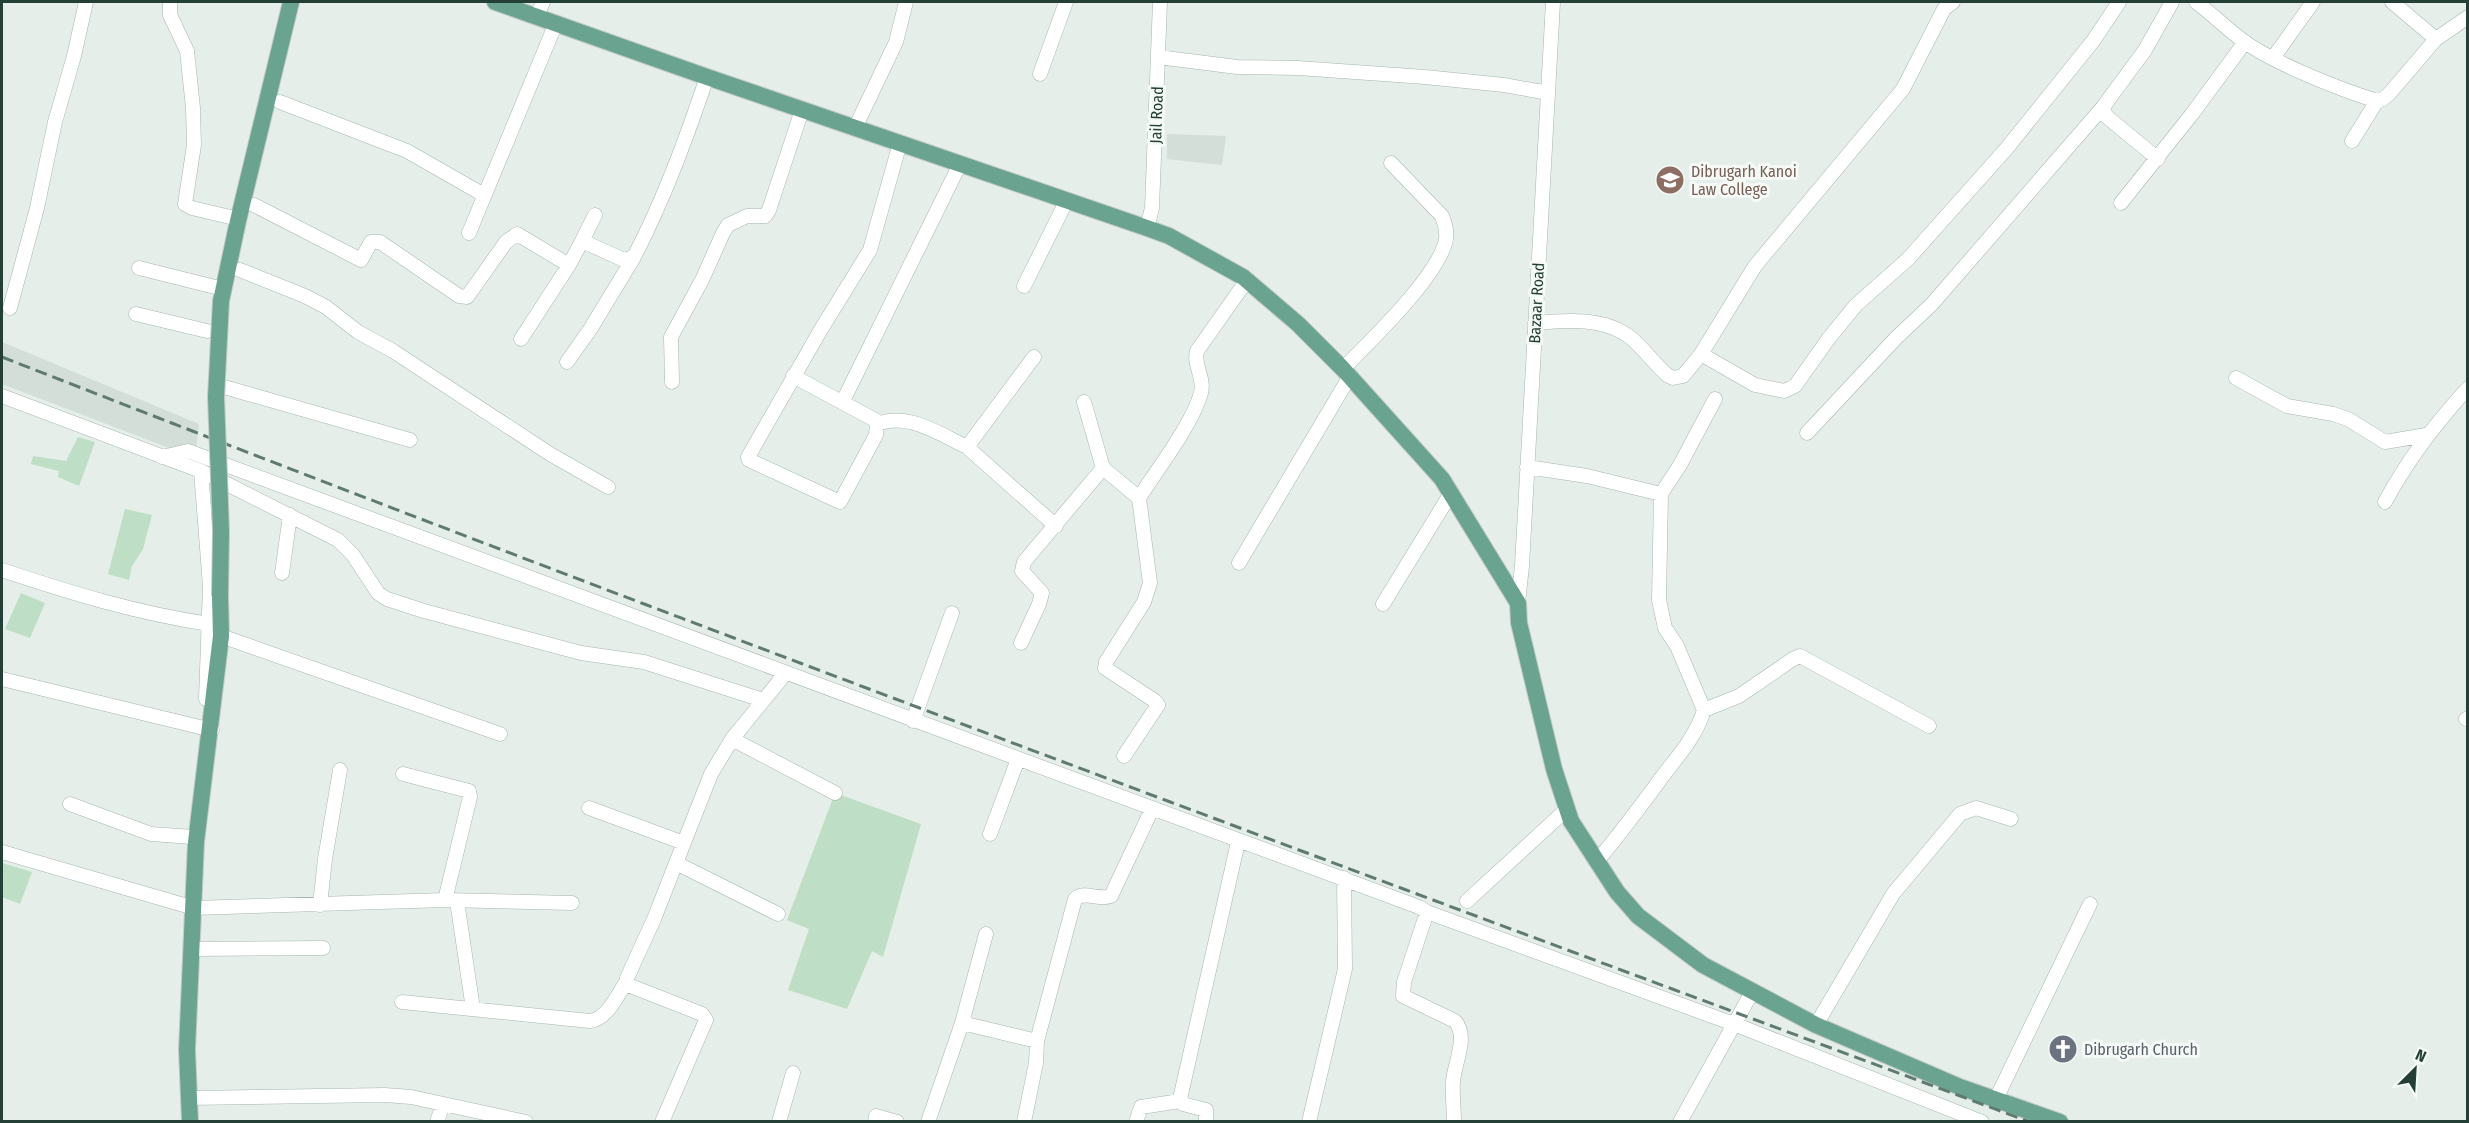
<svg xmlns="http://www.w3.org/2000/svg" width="2469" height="1123" font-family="'Fira Sans Condensed',sans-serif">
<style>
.built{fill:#d3ded8}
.green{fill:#bedec5}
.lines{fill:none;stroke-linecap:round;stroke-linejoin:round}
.minor-casing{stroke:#a7b6b0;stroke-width:15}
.major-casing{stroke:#c2cac7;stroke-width:18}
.minor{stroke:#fff;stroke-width:14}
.major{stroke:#6aa390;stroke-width:16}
.rail{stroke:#5f7b71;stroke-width:3;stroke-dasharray:12 6;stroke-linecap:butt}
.major-bridge-casing{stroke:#c2cac7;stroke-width:18;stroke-linecap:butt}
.major-bridge{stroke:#6aa390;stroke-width:16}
.labels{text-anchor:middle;stroke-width:6;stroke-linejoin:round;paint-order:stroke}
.street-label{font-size:16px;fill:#244036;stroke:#f5faf7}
.education-label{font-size:16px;fill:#785e54;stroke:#f5faf7;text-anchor:start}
.worship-label{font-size:16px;fill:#5b616d;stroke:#f5faf7;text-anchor:start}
</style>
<rect width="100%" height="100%" fill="#e5eee9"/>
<!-- built -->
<path class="built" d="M1167 134 1226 136 1222 165 1167 159Z
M2 342 199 424 195 458 2 384Z"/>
<!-- green -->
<path class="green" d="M78 437 95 442 79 486 58 477 59 471 31 464 33 456 66 461Z
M125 509 152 515 143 549 132 566 129 580 108 574Z
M21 593 45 603 30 638 5 629Z
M835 793 921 824 883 957 872 951 847 1009 788 990 809 929 787 920Z
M2 863 32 872 20 904 2 897Z"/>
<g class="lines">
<!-- minor casing -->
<g class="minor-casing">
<path id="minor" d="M170 2V15L187 51 193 108 194 145 185 204 192 208 230 217
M2196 2C2212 14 2226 28 2242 40 2273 63 2339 89 2377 101L2383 99 2389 94 2436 39 2468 17
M2392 2 2436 39
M537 16 543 2
M1158 57 1237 67 1298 68 1425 77 1504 85 1548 93
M2273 58 2313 2
M1040 74 1066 2
M280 102 407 151 484 195
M855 128 896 42 906 2
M2352 141 2377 101
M2158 159 2106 116 2103 107 2145 50 2172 2
M2121 203 2192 114 2245 42
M254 205 361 260 371 242H380L459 296 467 297 506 242 517 234 569 265
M1147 228 1152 208 1160 2
M469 233 556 23
M582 241 595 215
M139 268 215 287
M240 270 305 296 326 307 358 332 393 351 550 454 608 487
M1024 286 1067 200
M10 308 37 208 55 122 74 56 86 2
M136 314 207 331
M1535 323C1566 320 1605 317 1631 338 1643 348 1655 364 1667 375L1673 378 1683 376 1701 354 1755 266 1903 89 1944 9 1953 2
M521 339 569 265 582 241 624 260 634 257C664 199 686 139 707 77
M1701 354 1755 385 1784 391 1795 386 1829 338 1856 305 1908 259 2007 148 2093 41 2119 2
M567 362 591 328 634 257
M1343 369C1370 341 1440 275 1446 239 1447 230 1445 224 1442 216L1391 163
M793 376 875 420 877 424 876 435 840 502 749 460 748 457 820 331 870 250 900 143
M2236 378 2287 406 2333 414 2348 419 2385 442 2426 435
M672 382 671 337 702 280 723 233 728 225 747 216H765L769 210 802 110
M224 387 410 440
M2 396 201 471 210 586 206 699
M1715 399 1680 465 1661 494 1659 600 1665 628 1677 646 1704 710 1739 696 1793 659 1800 656 1929 726
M843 401 960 164
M1084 402 1103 468
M877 424C909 412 939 434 967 447L1034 357
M1807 433 1896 338 1932 304 2103 107
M967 447 1056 526
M162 457 188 451 1419 907 1427 912 1404 982 1403 996 1455 1021C1469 1037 1454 1063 1453 1082 1452 1095 1454 1109 1454 1122
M1527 467 1587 476 1661 494
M201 471 338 540 353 555 378 593 387 599 424 611 581 653 644 662 763 700
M2385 502C2408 459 2435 424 2468 388
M1239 563 1350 376
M2 570C71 593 136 613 209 624
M282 573 290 515
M1518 603 1522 566 1553 2
M1383 604 1451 493
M221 636 500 734
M1021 643 1039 604 1042 593 1022 571 1024 562 1103 468 1139 498
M2 679 212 730
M2466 719 2468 718
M913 721 952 613
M732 739 835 793
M1124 756 1158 705 1155 701 1105 668 1106 662 1144 602 1150 583 1139 498C1158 468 1192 425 1201 393 1205 378 1193 365 1197 351L1247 280
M403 774 469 791 470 797 445 900
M70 804 151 834 193 837
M589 808 684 843
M990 834 1018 759
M2 852 194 908 445 900 572 903
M1597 861C1621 833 1643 803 1665 773 1680 754 1697 734 1704 710
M676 863 778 914
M457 901 473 1009
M1467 901 1567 809
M320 905 325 859 340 770
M1427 912 1734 1024 1982 1122
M193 949 323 948
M402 1002 590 1021C607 1019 617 996 626 982
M962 1023 1037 1041
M1816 1025 1893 894 1960 814 1976 808 2011 819
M189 1098 385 1095 411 1097 526 1122
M1996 1099 2090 904
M437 1122 443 1104
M662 1122 706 1020 702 1014 628 985 626 982 627 978 654 919 711 774 732 739 785 674
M779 1122 793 1073
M875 1122 876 1116 897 1122
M928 1122 962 1023 986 934
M1024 1122 1036 1063 1037 1041 1075 899C1084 890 1100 901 1111 896L1152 809
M1136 1122 1141 1107 1180 1101
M1206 1122V1110L1183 1104 1180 1099 1238 842
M1309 1122 1345 969 1344 878
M1680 1122 1752 992"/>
</g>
<!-- major casing -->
<g class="major-casing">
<path id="major" d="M495 2 707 77 1147 228 1169 236 1243 277 1298 324 1343 369 1442 479 1518 603 1519 623 1554 769 1571 821 1617 892 1638 916 1703 965 1816 1025 1960 1087 2060 1122
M221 301 238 221 291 2
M190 1122 187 1050 196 842 221 636 220 596"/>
</g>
<!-- minor -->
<use href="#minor" class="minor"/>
<!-- major -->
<use href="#major" class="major"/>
<!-- rail -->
<path class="rail" d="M2 357C675 620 1353 870 2030 1122"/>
<!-- major-bridge casing -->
<g class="major-bridge-casing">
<path id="major-bridge" d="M220 596 221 531 216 397 221 301"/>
</g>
<!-- major-bridge -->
<use href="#major-bridge" class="major-bridge"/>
</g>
<!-- icons -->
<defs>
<g id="university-disc" transform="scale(1.5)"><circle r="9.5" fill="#8d6e63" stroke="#f5faf7"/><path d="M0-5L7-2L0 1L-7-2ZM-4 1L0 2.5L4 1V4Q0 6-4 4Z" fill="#fff"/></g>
<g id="church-disc" transform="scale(1.5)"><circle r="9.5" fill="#6b7280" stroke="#f5faf7"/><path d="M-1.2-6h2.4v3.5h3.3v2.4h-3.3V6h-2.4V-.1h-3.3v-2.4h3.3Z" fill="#fff"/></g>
</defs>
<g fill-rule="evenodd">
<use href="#university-disc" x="1670" y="180"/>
<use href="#church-disc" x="2063" y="1049"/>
</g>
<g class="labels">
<!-- street labels -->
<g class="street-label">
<text transform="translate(1156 115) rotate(-88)" y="6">Jail Road</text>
<text transform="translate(1536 303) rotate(-87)" y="6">Bazaar Road</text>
</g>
<!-- education labels -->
<g class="education-label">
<text x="1691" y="177">Dibrugarh Kanoi<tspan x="1691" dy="18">Law College</tspan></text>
</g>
<!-- worship labels -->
<g class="worship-label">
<text x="2084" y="1055">Dibrugarh Church</text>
</g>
</g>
<!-- border -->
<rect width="2469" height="1123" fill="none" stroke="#244036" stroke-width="6"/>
<!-- north arrow -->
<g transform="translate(2415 1069) rotate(24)" stroke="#f5faf7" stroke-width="4.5" paint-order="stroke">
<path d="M0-4.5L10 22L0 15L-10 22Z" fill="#244036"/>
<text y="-9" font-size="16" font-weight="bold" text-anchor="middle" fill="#244036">N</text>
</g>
</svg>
